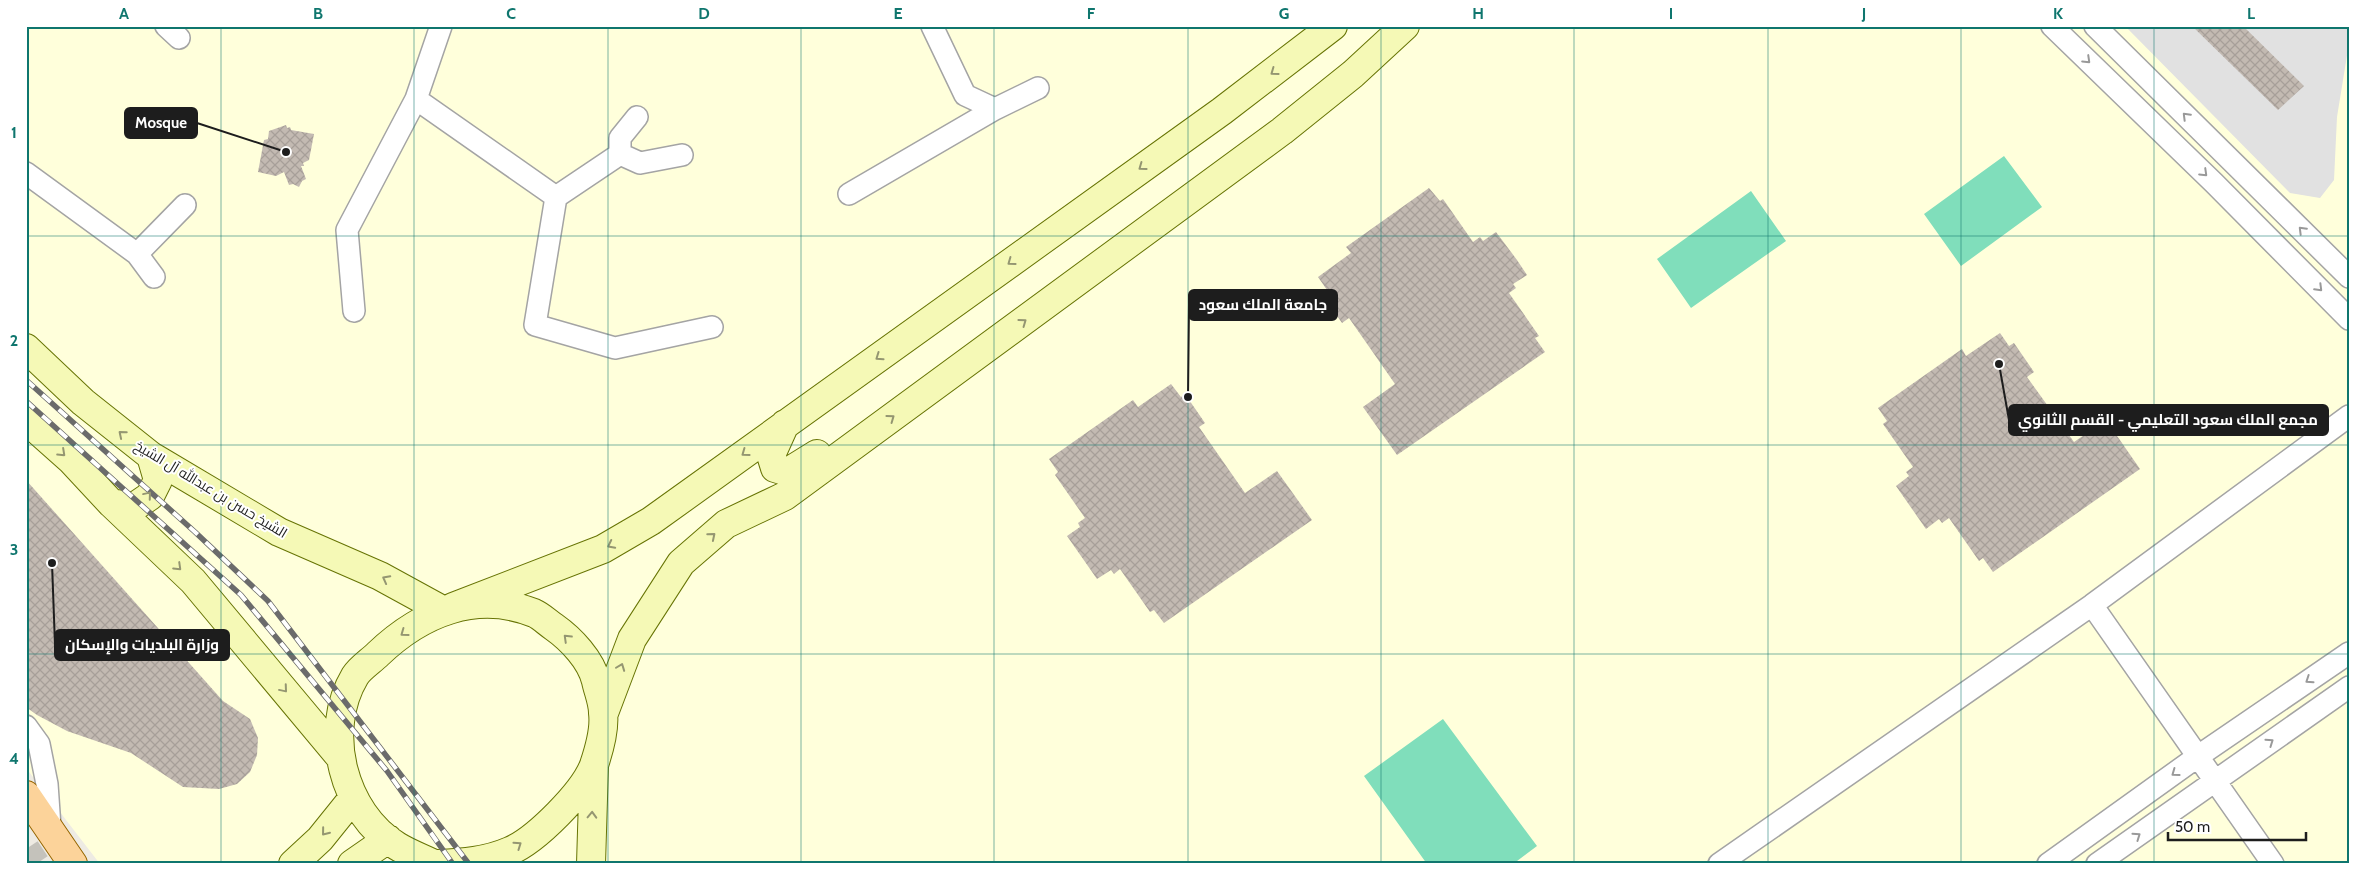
<svg xmlns="http://www.w3.org/2000/svg" width="2375" height="890" font-family="Cabin,Cairo,sans-serif">
<style>
.education{fill:#ffffdb}
.pitch{fill:#80debb}
.parking{fill:#e1e1e1}
.building{fill:url(#building-cross-hatch)}
.lines{fill:none;stroke-linecap:round;stroke-linejoin:round}
.highway-tunnel{stroke:#c4c2bb;stroke-width:28;stroke-dasharray:28 14;stroke-linecap:butt}
.street-casing{stroke:#a4a4a4;stroke-width:24}
.secondary-casing{stroke:#677404;stroke-width:30}
.primary-casing{stroke:#966600;stroke-width:30}
.street{stroke:#fff;stroke-width:21}
.secondary{stroke:#f5f9b6;stroke-width:28}
.primary{stroke:#fcd39a;stroke-width:28}
.rail-casing{stroke:#6b6b6b;stroke-width:5.5}
.rail{stroke:#fff;stroke-width:4;stroke-dasharray:11;stroke-linecap:butt}
.oneway{stroke:#999}
.oneway2{stroke:#949671}
.grid{fill:none;stroke:#0f766e;stroke-width:1;stroke-opacity:0.55}
.labels{text-anchor:middle;stroke-width:4;stroke-linejoin:round;paint-order:stroke}
.street-label{font-size:14px;fill:#1d1d1d;stroke:#fff}
.leader{fill:none;stroke:#1d1d1d;stroke-width:2}
.callout-dot{fill:#1d1d1d;stroke:#fff;stroke-width:2}
.callout{fill:#1d1d1d;stroke:#1d1d1d;stroke-width:2}
.callout-label{font-size:15px;text-anchor:middle;font-weight:bold;fill:#fff}
.neatline{fill:none;stroke:#0f766e;stroke-width:2}
.grid-label{font-size:16px;text-anchor:middle;font-weight:bold;fill:#0f766e}
</style>
<defs>
<pattern id="building-cross-hatch" width="8" height="8" patternUnits="userSpaceOnUse" patternTransform="scale(1.25)"><rect width="8" height="8" fill="#c3bab2"/><path d="M0 0l8 8M0 8l8-8" fill="none" stroke="#a79f99"/></pattern>
</defs>
<rect width="100%" height="100%" fill="#eeebe3"/>
<!-- education -->
<path class="education" d="M26 26H2349V864H100L26 768Z"/>
<!-- pitch -->
<path class="pitch" d="M2004 156 2042 207 1961 266 1924 214Z
M1751 191 1786 241 1691 308 1657 259Z
M1443 719 1537 846 1513 864H1427L1364 776Z"/>
<!-- parking -->
<path class="parking" d="M2125 26H2349V43L2337 117 2334 180 2320 198 2290 193Z"/>
<!-- building -->
<path class="building" d="M2192 26H2243L2304 86 2278 110Z
M286 125 287 128 290 127 291 130 314 134 309 160 303 163 304 166H301L306 179 302 181 299 187 293 184 289 185 284 172 276 176 258 172 264 140 268 139 269 131Z
M1429 188 1440 201 1443 199 1473 242 1480 237 1483 241 1496 232 1517 260 1527 275 1513 284 1516 288 1509 293 1539 336 1535 338 1545 352 1397 455 1363 407 1395 384 1349 318 1342 323 1322 294 1327 290 1318 277 1351 253 1346 247Z
M2000 333 2009 346 2014 343 2034 372 2027 377 2074 442 2106 420 2140 469 1993 572 1983 558 1979 561 1949 518 1942 523 1939 519 1926 529 1896 486 1909 476 1906 472 1913 467 1883 424 1887 421 1878 408 1962 349 1966 356Z
M1171 384 1181 397 1185 394 1205 423 1199 427 1245 493 1277 471 1312 520 1164 623 1154 610 1150 612 1120 569 1114 574 1111 570 1097 579 1067 536 1080 527 1078 523 1085 518 1055 475 1058 472 1049 459 1133 400 1138 407Z
M26 480 223 701 250 719 258 738 257 755 250 772 237 784 219 789 183 787 131 753 67 731 37 715 26 707Z"/>
<g class="lines">
<!-- highway-tunnel -->
<path class="highway-tunnel" d="M26 849 36 864"/>
<!-- street casing -->
<g class="street-casing">
<path id="street" d="M166 26 179 38
M932 26 965 95 995 109 1038 88
M2052 26 2214 183 2349 319
M2095 26 2349 277
M416 99 556 197
M620 154 556 197 535 325 615 348 712 327
M620 154 640 163 682 155
M620 154V138L637 117
M26 173 137 254 154 277
M849 194 995 109
M137 254 185 205
M354 311 347 230 416 99 441 26
M2092 605 2273 864
M26 726 39 744 47 784 50 827
M1719 864 2092 605 2349 416
M2048 864 2197 757 2349 653
M2097 864 2349 687"/>
</g>
<!-- secondary casing -->
<g class="secondary-casing">
<path id="secondary" d="M26 348 83 402 151 456 279 532 380 576 444 611
M26 420 71 460 111 503 193 581 340 757
M785 424 771 455 775 468 788 472 817 454
M111 503 134 507 150 496 158 480 151 456
M453 607 603 549 651 521 1222 111 1333 26
M604 713 632 639 681 563 726 524 785 496 1282 131 1353 74 1405 26
M293 864 320 839 353 798
M352 864 388 839
M434 864C422 858 408 853 397 846 343 813 322 731 355 676 360 668 371 661 378 654 421 613 476 590 534 613 541 616 548 623 554 627 571 639 591 660 596 681 598 691 603 702 603 713 605 728 599 750 594 765 584 792 536 840 510 851 487 861 463 863 438 864
M591 864 594 766"/>
</g>
<!-- primary casing -->
<g class="primary-casing">
<path id="primary" d="M26 795 73 864"/>
</g>
<!-- street -->
<use href="#street" class="street"/>
<!-- secondary -->
<use href="#secondary" class="secondary"/>
<!-- primary -->
<use href="#primary" class="primary"/>
<!-- rail casing -->
<g class="rail-casing">
<path id="rail" d="M26 380 195 532 268 601 469 864
M26 401 241 595 387 771 453 864"/>
</g>
<!-- rail -->
<use href="#rail" class="rail"/>
</g>
<!-- one-way arrows -->
<defs><path id="oneway-chevron" d="M-2-3.5L2.5 0L-2 3.5" fill="none" stroke-width="1.6" stroke-linecap="round" stroke-linejoin="round" transform="scale(1.25)"/></defs>
<g class="oneway">
<use href="#oneway-chevron" transform="translate(2087 60) rotate(44)"/>
<use href="#oneway-chevron" transform="translate(2186 116) rotate(-135)"/>
<use href="#oneway-chevron" transform="translate(2204 173) rotate(44)"/>
<use href="#oneway-chevron" transform="translate(2302 230) rotate(-135)"/>
<use href="#oneway-chevron" transform="translate(2319 288) rotate(45)"/>
<use href="#oneway-chevron" transform="translate(2309 680) rotate(146)"/>
<use href="#oneway-chevron" transform="translate(2270 742) rotate(-35)"/>
<use href="#oneway-chevron" transform="translate(2175 773) rotate(144)"/>
<use href="#oneway-chevron" transform="translate(2137 836) rotate(-35)"/>
</g>
<g class="oneway2">
<use href="#oneway-chevron" transform="translate(1274 72) rotate(144)"/>
<use href="#oneway-chevron" transform="translate(1142 167) rotate(144)"/>
<use href="#oneway-chevron" transform="translate(1011 262) rotate(144)"/>
<use href="#oneway-chevron" transform="translate(1023 322) rotate(-36)"/>
<use href="#oneway-chevron" transform="translate(879 357) rotate(145)"/>
<use href="#oneway-chevron" transform="translate(891 418) rotate(-36)"/>
<use href="#oneway-chevron" transform="translate(122 434) rotate(-140)"/>
<use href="#oneway-chevron" transform="translate(62 453) rotate(43)"/>
<use href="#oneway-chevron" transform="translate(745 453) rotate(144)"/>
<use href="#oneway-chevron" transform="translate(148 495) rotate(-50)"/>
<use href="#oneway-chevron" transform="translate(712 536) rotate(-40)"/>
<use href="#oneway-chevron" transform="translate(611 545) rotate(153)"/>
<use href="#oneway-chevron" transform="translate(178 567) rotate(44)"/>
<use href="#oneway-chevron" transform="translate(386 579) rotate(-152)"/>
<use href="#oneway-chevron" transform="translate(404 633) rotate(144)"/>
<use href="#oneway-chevron" transform="translate(567 638) rotate(-136)"/>
<use href="#oneway-chevron" transform="translate(621 667) rotate(-69)"/>
<use href="#oneway-chevron" transform="translate(284 689) rotate(50)"/>
<use href="#oneway-chevron" transform="translate(592 815) rotate(-88)"/>
<use href="#oneway-chevron" transform="translate(325 832) rotate(129)"/>
<use href="#oneway-chevron" transform="translate(518 845) rotate(-35)"/>
</g>
<!-- grid -->
<path class="grid" d="M221 26V864M414 26V864M608 26V864M801 26V864M994 26V864M1188 26V864M1381 26V864M1574 26V864M1768 26V864M1961 26V864M2154 26V864M26 236H2349M26 445H2349M26 654H2349"/>
<g class="labels">
<!-- street labels -->
<g class="street-label">
<text transform="translate(211 489) rotate(31)" y="5">الشيخ حسن بن عبدالله آل الشيخ</text>
</g>
</g>
<!-- callouts -->
<path class="leader" d="M286 152L197 123M1188 397L1189 305M1999 364L2009 420M52 563L55 645"/>
<g class="callout-dot">
<circle cx="286" cy="152" r="5"/>
<circle cx="1188" cy="397" r="5"/>
<circle cx="1999" cy="364" r="5"/>
<circle cx="52" cy="563" r="5"/>
</g>
<g class="callout">
<rect x="125" y="108" width="72" height="30" rx="5"/>
<rect x="1189" y="290" width="148" height="30" rx="5"/>
<rect x="2009" y="405" width="319" height="30" rx="5"/>
<rect x="55" y="630" width="174" height="30" rx="5"/>
</g>
<g class="callout-label">
<text x="161" y="128">Mosque</text>
<text x="1263" y="310">جامعة الملك سعود</text>
<text x="2168" y="425">مجمع الملك سعود التعليمي - القسم الثانوي</text>
<text x="142" y="650">وزارة البلديات والإسكان</text>
</g>
<!-- border -->
<rect width="2375" height="890" fill="none" stroke="#ffffff" stroke-width="55"/>
<!-- scale -->
<path d="M2168 832v8h138v-8" fill="none" stroke="#1d1d1d" stroke-width="2.5"/>
<text x="2175" y="832" font-size="15" fill="#1d1d1d" stroke="#ffffff" stroke-width="4" paint-order="stroke">50 m</text>
<rect x="28" y="28" width="2320" height="834" class="neatline"/>
<g class="grid-label">
<text x="124" y="19">A</text>
<text x="318" y="19">B</text>
<text x="511" y="19">C</text>
<text x="704" y="19">D</text>
<text x="898" y="19">E</text>
<text x="1091" y="19">F</text>
<text x="1284" y="19">G</text>
<text x="1478" y="19">H</text>
<text x="1671" y="19">I</text>
<text x="1864" y="19">J</text>
<text x="2058" y="19">K</text>
<text x="2251" y="19">L</text>
<text x="14" y="138">1</text>
<text x="14" y="346">2</text>
<text x="14" y="555">3</text>
<text x="14" y="764">4</text>
</g>
</svg>
